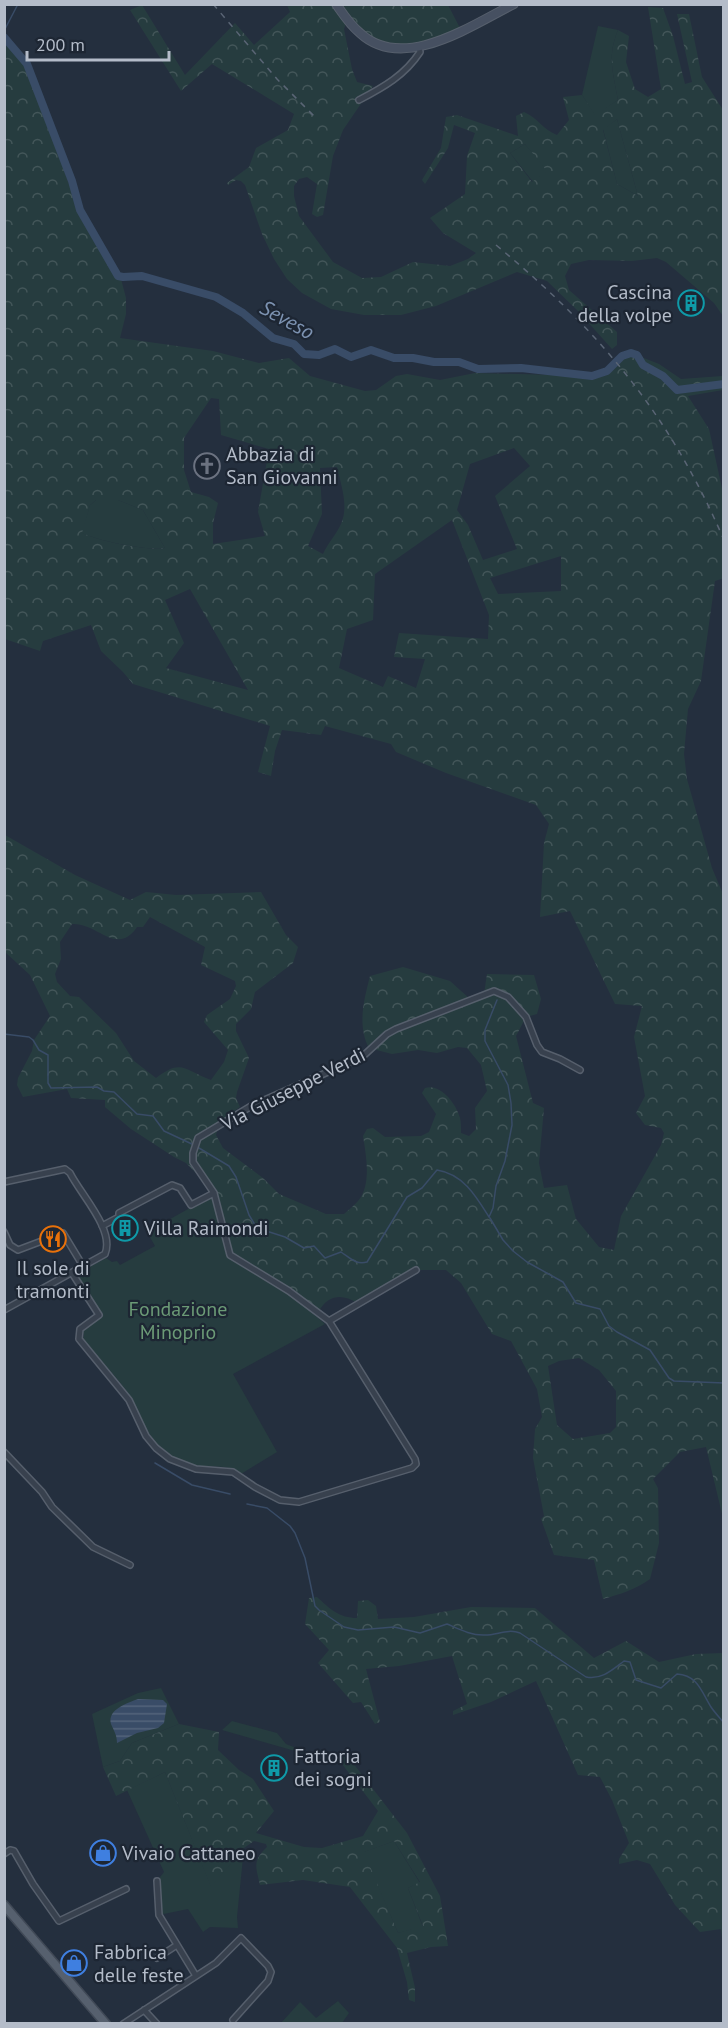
<svg xmlns="http://www.w3.org/2000/svg" width="728" height="2028" font-family="'PT Sans',sans-serif">
<style>
.green{fill:#263c3f}
.forest{fill:url(#forest-crowns);fill-rule:evenodd}
.water{fill:url(#water-rules)}
.lines{fill:none;stroke-linecap:round;stroke-linejoin:round}
.stream{stroke:#394c67;stroke-width:1.5}
.river{stroke:#394c67;stroke-width:8}
.minor-casing{stroke:#565f6c;stroke-width:8}
.secondary-casing{stroke:#565f6c;stroke-width:10}
.primary-casing{stroke:#414a57;stroke-width:11}
.minor{stroke:#38414e;stroke-width:5}
.secondary{stroke:#465061;stroke-width:8}
.primary{stroke:#56606e;stroke-width:8}
.rail{stroke:#5a6575;stroke-width:1.5;stroke-dasharray:6 6;stroke-linecap:butt}
.labels{text-anchor:middle;stroke-width:4.5;stroke-linejoin:round;paint-order:stroke}
.poi-label{font-size:20px;fill:#b4bcc9;stroke:#1d2633;text-anchor:start}
.street-label{font-size:20px;fill:#b4bcc9;stroke:#1d2633}
.park-label{font-size:20px;fill:#6b9a76;stroke:#1d2633}
.water-label{font-size:21px;font-style:italic;fill:#7c92b1;stroke:#1d2633}
</style>
<defs>
<pattern id="forest-crowns" width="20" height="18" patternUnits="userSpaceOnUse" patternTransform="scale(1.5)"><rect width="20" height="18" fill="#263c3f"/><path d="M2 6a3 3 0 1 1 6 0M12 15a3 3 0 1 1 6 0" fill="none" stroke="#435659"/></pattern>
<pattern id="water-rules" width="6" height="5" patternUnits="userSpaceOnUse" patternTransform="scale(1.5)"><rect width="6" height="5" fill="#394c67"/><path d="M0 2.5h6" fill="none" stroke="#53647b"/></pattern>
</defs>
<rect width="100%" height="100%" fill="#242f3e"/>
<!-- green -->
<path class="green" d="M598 26 618 30C607 58 613 71 618 100L595 116 582 95Z
M617 119 638 196 617 184 603 129Z
M525 144 548 171 533 182 510 153Z
M96 500H118L143 510 165 548C146 551 100 541 81 533L90 505Z
M213 1195 293 1296 325 1324 233 1374 277 1452 241 1474C236 1471 230 1467 224 1467 205 1465 194 1469 175 1459 147 1445 142 1412 125 1389 112 1372 97 1356 83 1339L84 1335 82 1331 101 1315 75 1275 106 1258 112 1262 117 1261 120 1265 155 1246 147 1232Z
M161 1688 179 1724 132 1743 120 1761 103 1767 92 1714 138 1693Z
M232 1721 277 1733 286 1744 309 1753V1755L222 1730Z
M165 1772 211 1886 244 1848 237 1917 238 1928 210 1927 203 1932 188 1909 159 1915 157 1881 164 1872 127 1790Z
M394 1841 420 1883 408 1888 423 1927 398 1933 363 1852Z
M338 2001 349 2013 342 2023H281L300 2002 316 2018Z"/>
<!-- forest -->
<path class="forest" d="M142 5 185 75 235 23 254 45 290 12 287 5H448L461 30 429 45 385 46 347 20 344 29 352 69 357 82 373 86 343 130 333 156 323 215 317 217 312 214 317 184 307 177 299 179 294 186V196L299 216 333 262 362 278 381 277 413 262 450 266 468 259 476 253 443 233 430 218 465 194 467 156 475 133 454 125 448 148 425 184 422 180 441 148 446 117 457 115 518 136 516 116 524 112C538 118 542 129 557 135L569 120 563 97 582 95 595 115 618 100C613 71 607 58 618 30L629 36 626 62 635 89 648 97 661 89 648 7 663 8 673 36 685 84 692 82 677 14H689L702 77 723 110V316L714 303 666 262 657 258 632 261 589 260 571 264 565 276 569 290 617 332V345L612 349 577 310 547 281 517 272 436 306 401 315H364L331 309 302 293 287 279 274 259 262 234 245 185 241 181 236 180 228 185 227 183 249 167 256 148 288 130 294 114 212 64 181 91 130 10ZM617 119 638 196 617 184 603 130ZM525 144 547 171 532 182 510 153Z
M4 35 24 59 79 212 112 270 121 279 126 298V314L120 338 213 351 259 363 289 358 310 376 365 391 376 390 396 376 407 374 440 380 475 373 592 376 607 371 622 356 631 353 659 364 681 379 723 376V390L688 396 709 429 723 493 724 578 715 581 701 681 688 709 684 754 687 779 712 868 723 894V1518L706 1447 680 1452 653 1479 658 1488 659 1543 650 1579C635 1590 620 1594 603 1599L594 1560 554 1555 541 1519 544 1516 533 1458 535 1429 542 1417 537 1389 511 1341 492 1334 461 1283 446 1270H416L357 1303C343 1293 327 1295 319 1311L231 1254 212 1189 186 1163 174 1157 131 1129 105 1107V1100L71 1098 67 1089 23 1097 17 1085 18 1078 32 1051 34 1040 50 1016 30 975 5 952V835L75 875 130 900 146 892 176 895 261 892 286 935 298 947 293 963 255 992 251 1009 236 1024V1031L249 1058 237 1092 236 1098 240 1107 220 1121 216 1135 223 1148 263 1178 279 1194 326 1214H344C348 1210 354 1206 358 1201 372 1185 366 1155 363 1136L367 1129 373 1128 385 1137 421 1136 429 1132 436 1114 422 1093 425 1088C440 1083 456 1103 460 1118 461 1122 461 1128 461 1133L469 1136 476 1129 475 1108 487 1091 481 1065 467 1048 458 1047 437 1053 418 1050 392 1054 369 1048C357 1025 364 1000 370 976L403 967 450 981 470 999 484 994 487 974 534 975 541 999 537 1014 526 1017 516 1036 533 1103 544 1108 539 1163 544 1188 567 1185 576 1219 599 1247 614 1250 621 1216 661 1145 664 1133 661 1128 645 1125 636 1113 645 1096 634 1037 642 1006 615 1004 570 911 540 917 544 843 549 824 536 805 446 773 396 752 391 744 325 726 321 735 282 730 275 751 271 776 258 772 270 726 133 684 123 672 101 651 91 625 43 641 40 651 5 639ZM211 398 219 399 221 435 269 449 258 512 265 536 213 544V523L218 503 209 497 191 492 184 470V438ZM514 448 530 466 495 496 517 549 483 560 468 525 457 510 470 464ZM337 467C341 485 349 506 341 524 336 535 328 543 323 554L308 546 322 514 320 468ZM96 500H118L143 510 165 548C146 551 99 541 82 533L90 505ZM452 520 489 615 488 639 399 633 394 657 425 659 416 688 388 676 383 687 339 668 347 629 373 620 375 574ZM561 556V591L498 594 490 578ZM190 589 248 690 166 668 184 643 165 600ZM150 917 205 947 201 965 235 981 236 986 230 999 207 1015 204 1022 228 1050 224 1062 211 1080C184 1070 182 1058 156 1078L134 1061 116 1033 79 997 70 996 57 982 55 974 61 959 60 942 72 924C97 922 117 957 137 927H143ZM579 1358 599 1370 616 1391V1427L610 1433 573 1439 557 1425 548 1366 559 1361Z
M317 1597C330 1609 339 1618 357 1618L358 1601 368 1600 376 1606 378 1619 414 1617 471 1607 535 1608 594 1658 626 1641 659 1662 696 1654 723 1653V1947L721 1929 700 1932 675 1905 650 1864 637 1860 619 1864V1859L629 1843 612 1800 600 1777 578 1775 536 1681 491 1702 453 1715V1711L467 1704 452 1656 399 1666 366 1669 380 1722 375 1724 361 1702 353 1703 318 1663 329 1650 305 1624 309 1598Z
M179 1724 219 1732 218 1750 239 1770 253 1779 274 1811 256 1833 304 1847 322 1848 363 1836 378 1811 339 1760 346 1754 407 1833 440 1896 448 1946 431 1947 407 1953 415 1988V2002L409 2000 407 1982 397 1948 350 1887 303 1880 260 1885C256 1867 252 1861 267 1847L266 1844 254 1841 244 1848 211 1887 165 1772 116 1796 103 1767 120 1761 132 1743ZM394 1841 420 1882 408 1888 423 1926 398 1933 364 1852Z"/>
<!-- water -->
<path class="water" d="M138 1699 163 1700 167 1704 164 1723 158 1728 137 1733 117 1743C117 1735 114 1731 111 1724 107 1709 128 1703 138 1699Z"/>
<g class="lines">
<!-- stream -->
<path class="stream" d="M4 31 18 4
M4 1034 29 1037 33 1040 39 1050 48 1055V1083L51 1088 97 1087 104 1091 114 1092 137 1114 153 1116 164 1131 194 1145 229 1166 236 1177 249 1215 257 1228 285 1237 304 1248 314 1246 325 1258 341 1252C350 1258 356 1265 367 1262L407 1197 422 1188 437 1170C463 1174 476 1196 489 1217L493 1208 496 1186 505 1161 512 1125 511 1103 508 1085 485 1041V1030L497 1000
M490 1218 503 1240 513 1251 527 1262 563 1282 576 1303 600 1309 609 1326 617 1332 650 1350 669 1378 674 1381 724 1383
M155 1463 192 1485 230 1494
M247 1504 267 1508 290 1526 295 1533 305 1558 315 1606 319 1610 344 1627 358 1630 394 1627 420 1633 447 1624C459 1629 470 1635 483 1635 496 1636 507 1628 520 1633L586 1677C602 1680 612 1670 624 1661L630 1662 636 1680 661 1688 677 1674C698 1675 702 1693 711 1707 715 1713 720 1718 724 1723"/>
<!-- river -->
<path class="river" d="M4 37 27 64 72 181 80 210 118 276 123 277 142 276 216 297 243 313 273 338 294 344 304 354 319 355 335 349 351 357 371 350 394 358H413L434 362H459L478 369 521 368 592 376 607 371 622 356 631 353 637 355 643 365 663 376 677 390 724 384"/>
<!-- minor casing -->
<g class="minor-casing">
<path id="minor" d="M359 100C384 87 405 75 420 52L419 47
M4 1182 65 1169 70 1173C81 1195 115 1230 105 1254L4 1310
M214 1193 193 1162V1153L198 1138 253 1105 362 1057 387 1034 396 1029 494 991 508 997 526 1017 537 1045 542 1052 560 1059 580 1070
M4 1232 10 1245 18 1250 63 1233 83 1266
M72 1273 99 1315 80 1329 79 1339 129 1400 146 1436 156 1448 170 1459 196 1469 233 1472 255 1487 280 1500 299 1502 412 1468 416 1464 415 1459 329 1321 289 1291 230 1255 214 1193 191 1205 180 1188 172 1185 119 1213V1217L102 1226
M329 1321 416 1270
M4 1452 42 1492 52 1507 93 1547 130 1565
M4 1854 10 1850 14 1851 33 1884 59 1921 126 1889
M157 1881 159 1915 196 1976
M157 1958 177 1945
M144 2010 157 2024
M123 2024 216 1963 241 1938 268 1966 271 1972 268 1981 233 2020"/>
</g>
<!-- secondary casing -->
<g class="secondary-casing">
<path id="secondary" d="M336 4C343 14 350 25 360 33 403 73 472 25 514 4"/>
</g>
<!-- primary casing -->
<g class="primary-casing">
<path id="primary" d="M4 1905 106 2024"/>
</g>
<!-- minor -->
<use href="#minor" class="minor"/>
<!-- secondary -->
<use href="#secondary" class="secondary"/>
<!-- primary -->
<use href="#primary" class="primary"/>
<!-- rail -->
<path class="rail" d="M213 4 277 79 317 119
M496 245C600 331 670 415 724 540"/>
</g>
<!-- icons -->
<defs>
<g id="building-ring" transform="scale(1.35)"><circle r="9.5" fill="#1d2633" stroke="#0f9aa8" stroke-width="1.5"/><path d="M-4-6H4V6H1V3H-1V6H-4ZM-2.5-4.3h1.7v1.8h-1.7ZM.8-4.3h1.7v1.8H.8ZM-2.5-1h1.7V.8h-1.7ZM.8-1h1.7V.8H.8Z" fill="#0f9aa8"/></g>
<g id="church-ring" transform="scale(1.35)"><circle r="9.5" fill="#1d2633" stroke="#6b7280" stroke-width="1.5"/><path d="M-1.2-6h2.4v3.5h3.3v2.4h-3.3V6h-2.4V-.1h-3.3v-2.4h3.3Z" fill="#6b7280"/></g>
<g id="restaurant-ring" transform="scale(1.35)"><circle r="9.5" fill="#1d2633" stroke="#e8710a" stroke-width="1.5"/><path d="M-5-6h1v4h1v-4h1v4h1v-4h1v5L-1.5 .5V6h-2V.5L-5-1ZM5-6V6H3V1.5H1.5Q1.5-4 5-6Z" fill="#e8710a"/></g>
<g id="shop-ring" transform="scale(1.35)"><circle r="9.5" fill="#1d2633" stroke="#3f7fe0" stroke-width="1.5"/><path d="M-5-2.5h2.3a2.7 3.5 0 0 1 5.4 0H5L5.5 6h-11ZM-1.5-2.5h3a1.5 2.3 0 0 0-3 0Z" fill="#3f7fe0"/></g>
</defs>
<g fill-rule="evenodd">
<use href="#building-ring" x="691" y="303"/>
<use href="#church-ring" x="207" y="466"/>
<use href="#building-ring" x="125" y="1228"/>
<use href="#restaurant-ring" x="53" y="1239"/>
<use href="#building-ring" x="274" y="1768"/>
<use href="#shop-ring" x="103" y="1853"/>
<use href="#shop-ring" x="74" y="1963"/>
</g>
<g class="labels">
<!-- poi labels -->
<g class="poi-label">
<text x="672" y="299" text-anchor="end">Cascina<tspan x="672" dy="23">della volpe</tspan></text>
<text x="226" y="461">Abbazia di<tspan x="226" dy="23">San Giovanni</tspan></text>
<text x="144" y="1235">Villa Raimondi</text>
<text x="53" y="1275" text-anchor="middle">Il sole di<tspan x="53" dy="23">tramonti</tspan></text>
<text x="294" y="1763">Fattoria<tspan x="294" dy="23">dei sogni</tspan></text>
<text x="122" y="1860">Vivaio Cattaneo</text>
<text x="94" y="1959">Fabbrica<tspan x="94" dy="23">delle feste</tspan></text>
</g>
<!-- street labels -->
<g class="street-label">
<text transform="translate(293 1089) rotate(-27)" y="7">Via Giuseppe Verdi</text>
</g>
<!-- park labels -->
<g class="park-label">
<text x="178" y="1316">Fondazione<tspan x="178" dy="23">Minoprio</tspan></text>
</g>
<!-- water labels -->
<g class="water-label">
<text transform="translate(287 320) rotate(29)" y="7">Seveso</text>
</g>
</g>
<!-- border -->
<rect width="728" height="2028" fill="none" stroke="#b4bcc9" stroke-width="12"/>
<!-- scale -->
<path d="M27 51v9h142v-9" fill="none" stroke="#b4bcc9" stroke-width="3"/>
<text x="36" y="51" font-size="18" fill="#b4bcc9" stroke="#1d2633" stroke-width="4.5" paint-order="stroke">200 m</text>
</svg>
